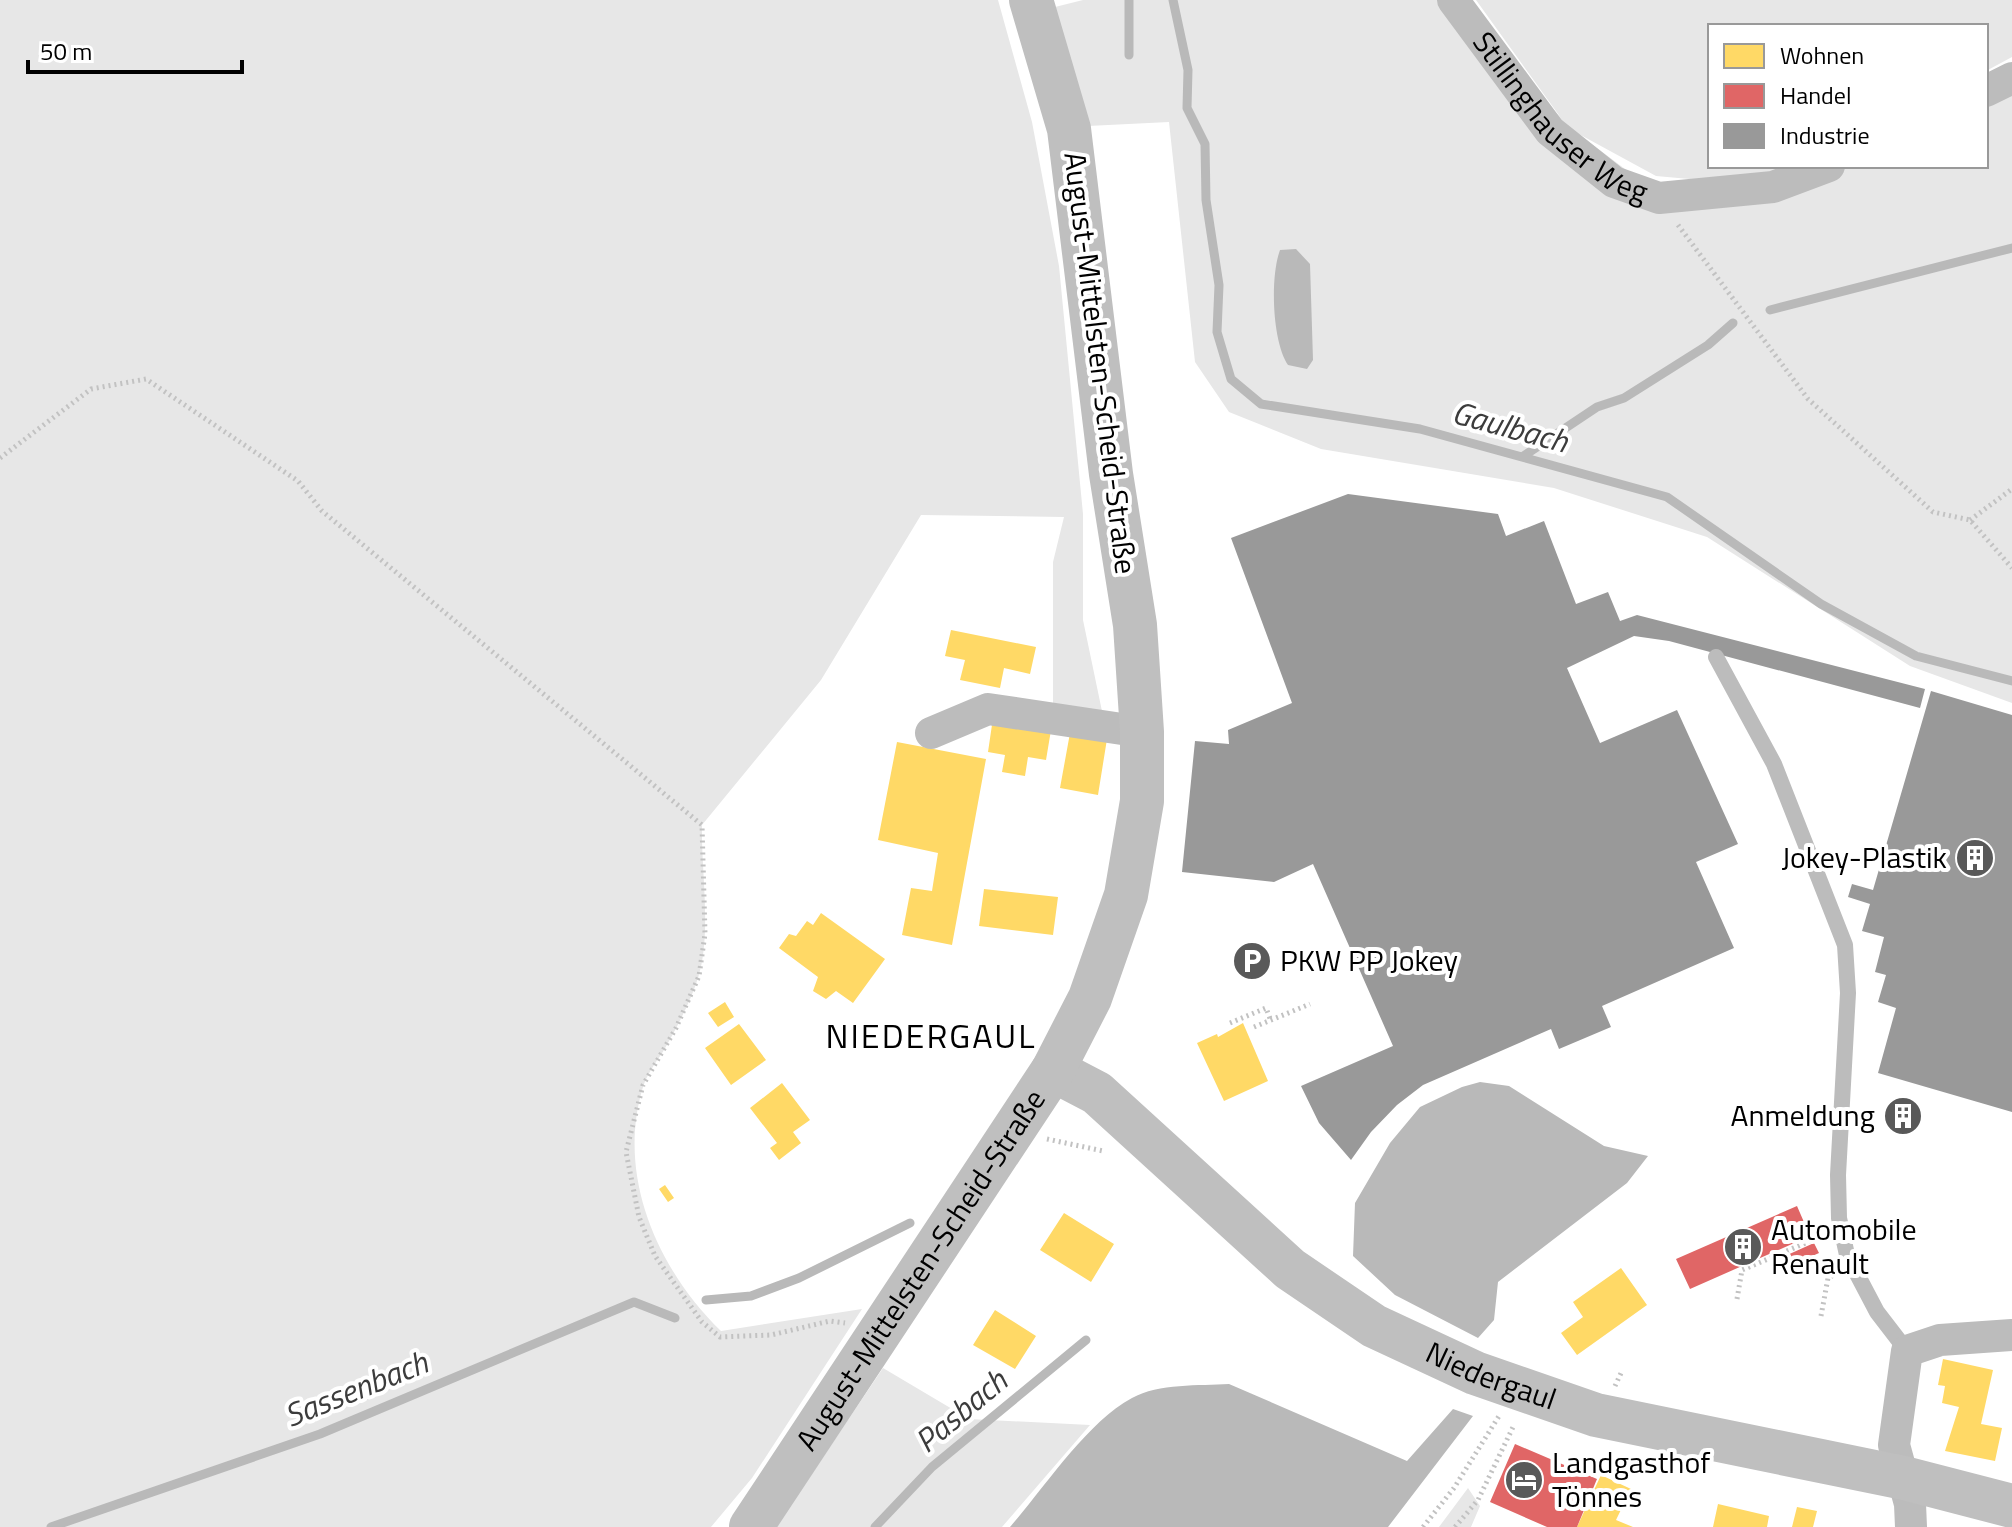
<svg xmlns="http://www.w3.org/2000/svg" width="2012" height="1527" font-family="'Titillium Web',sans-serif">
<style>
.green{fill:#e7e7e7}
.water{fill:#b9b9b9}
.homes{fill:#ffd966}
.shops{fill:#e06666}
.industry{fill:#999}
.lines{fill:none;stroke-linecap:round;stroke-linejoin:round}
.stream{stroke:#b9b9b9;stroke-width:9}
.path{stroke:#c2c2c2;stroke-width:5;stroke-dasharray:2 4;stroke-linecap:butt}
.lane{stroke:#bcbcbc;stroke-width:16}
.street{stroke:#bcbcbc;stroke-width:32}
.secondary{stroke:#bfbfbf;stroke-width:44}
.labels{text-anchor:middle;stroke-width:8;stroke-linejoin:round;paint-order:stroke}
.street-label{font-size:30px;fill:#000;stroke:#fff}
.poi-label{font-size:30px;fill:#000;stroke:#fff;text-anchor:start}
.water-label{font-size:32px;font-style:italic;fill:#3c3c3c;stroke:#fff}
.quarter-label{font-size:34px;letter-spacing:2px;fill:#000;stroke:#fff}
</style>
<rect width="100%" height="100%" fill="#fff"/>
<!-- green -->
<path class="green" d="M0 0H998L1032 122 1059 266 1083 514V620L1103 716 1053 706V562L1064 517 921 515 821 680 702 825C701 872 712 934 698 978 690 1003 677 1027 664 1050 657 1061 647 1074 643 1087 616 1175 657 1269 721 1331L862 1309 752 1478 711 1527H0Z
M1083 0H1455L1561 118 1476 0H2012V57L1986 71V26H1710V166H1805L1767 186 1656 176 1577 133 1641 181 1769 192 1819 166H1986V79L2012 65V703L1910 666 1707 537 1554 488 1321 449 1229 412 1195 362 1169 122 1088 126 1055 7Z
M883 1368 969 1419 1090 1425 1002 1527H776Z
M1468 1488 1480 1506 1471 1527H1439Z"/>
<!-- water -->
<path class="water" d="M1296 249 1310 264 1313 360 1307 369 1288 365C1272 341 1270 277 1280 250Z
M1480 1082 1509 1086 1604 1146 1648 1156 1627 1183 1498 1282 1494 1320 1478 1338 1395 1295 1353 1256 1355 1203 1390 1143 1420 1107 1462 1087Z
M1229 1384 1407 1461 1453 1409 1473 1416 1388 1527H1010C1045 1487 1086 1423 1132 1398 1159 1383 1199 1386 1229 1384Z"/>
<!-- homes -->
<path class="homes" d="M951 630 1036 647 1030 674 1004 668 1000 688 960 680 965 660 945 656Z
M993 718 1051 730 1046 760 1028 757 1025 776 1002 772 1005 755 988 752Z
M1070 733 1107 739 1098 795 1060 788Z
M897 742 986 759 952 945 902 935 911 888 932 891 938 853 878 840Z
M984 889 1058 897 1053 935 979 926Z
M821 913 885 959 853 1003 836 991 826 999 813 991 818 977 779 948 789 934 796 936 807 921 813 925Z
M725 1002 734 1017 718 1027 708 1013Z
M1243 1023 1268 1081 1224 1101 1197 1043 1217 1034 1218 1037Z
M739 1024 766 1060 731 1085 705 1048Z
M782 1083 810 1120 793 1132 801 1143 779 1160 770 1148 777 1143 750 1108Z
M665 1185 674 1198 668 1202 659 1189Z
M1064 1213 1114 1244 1091 1282 1040 1250Z
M1621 1268 1647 1305 1577 1355 1561 1333 1583 1317 1573 1302Z
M995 1310 1036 1336 1015 1369 973 1345Z
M1943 1359 1993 1370 1981 1424 2002 1428 1995 1461 1945 1451 1959 1407 1942 1403 1945 1386 1938 1385Z
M1601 1475 1631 1489 1616 1520 1633 1527H1577Z
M1718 1504 1769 1516 1767 1527H1713Z
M1797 1507 1817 1511 1813 1527H1792Z"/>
<!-- shops -->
<path class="shops" d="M1797 1206 1810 1236 1690 1289 1676 1259Z
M1814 1243 1819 1253 1790 1266 1785 1256Z
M1515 1444 1597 1479 1577 1527H1547L1490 1502Z"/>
<!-- industry -->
<path class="industry" d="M1348 494 1498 514 1506 536 1544 521 1576 604 1608 592 1620 621 1637 615 1925 689 1920 708 1669 641 1634 636 1567 668 1600 743 1677 710 1738 844 1696 862 1734 948 1602 1006 1611 1027 1559 1049 1551 1029 1423 1085 1397 1105 1371 1132 1351 1160 1319 1123 1301 1086 1393 1046 1313 864 1274 882 1182 872 1195 741 1229 744 1228 730 1292 703 1231 538Z
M1931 691 2012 715V1112L1878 1073 1896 1008 1878 1002 1886 975 1875 972 1884 937 1862 931 1870 904 1848 897 1852 884 1873 890Z
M1908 1108 1909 1122 1897 1123 1896 1109Z"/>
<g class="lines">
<!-- stream -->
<path class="stream" d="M1173 0 1188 70 1187 108 1205 144 1206 200 1219 285 1217 332 1231 379 1261 404 1420 429 1667 497 1821 604 1916 656 2012 681
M1129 55V0
M1770 310 2012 248
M1522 457 1597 407 1624 398 1708 345 1733 323
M706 1300 751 1296 799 1278 910 1223
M51 1527 320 1434 634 1302 675 1318
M875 1527 932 1467 1086 1340"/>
<!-- path -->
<path class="path" d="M1678 225 1808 399 1933 512 1970 520 2012 568
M0 458 91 389 146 379 298 481 322 511 702 825 705 934 699 976 676 1028 643 1085 626 1152 639 1217 655 1256 702 1322 720 1337 771 1335 830 1321 845 1323
M1970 520 2012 489
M1230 1023 1266 1008 1271 1021
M1254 1027 1310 1004
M1047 1139 1103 1151
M1737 1299 1742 1270 1822 1236
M1821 1316 1828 1278 1834 1275
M1615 1386 1622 1371
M1423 1527 1454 1488 1499 1416
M1455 1527 1478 1500 1514 1425"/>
<!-- lane -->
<path class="lane" d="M1716 657 1774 764 1845 945 1848 993 1838 1175 1839 1218 1847 1255 1877 1312 1907 1351"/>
<!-- street -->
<g class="street">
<path id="s1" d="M1453 0 1550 131 1614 182 1659 198 1773 187 1829 166"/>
<path d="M1986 91 2012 78"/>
<path d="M931 733 988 709 1142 732"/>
<path d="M1911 1527 1910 1504 1894 1445 1907 1351 1940 1340 2012 1335"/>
</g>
<!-- secondary -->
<g class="secondary">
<path id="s2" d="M1053 1070 1097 1093 1290 1269 1374 1326 1475 1373 1596 1415 1904 1478 2012 1506"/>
<path id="s3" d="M751 1527 1053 1070 1090 998 1126 895 1142 801V732L1135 625 1111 474 1069 129 1031 0"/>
</g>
</g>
<!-- icons -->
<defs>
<g id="building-disc" transform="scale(2)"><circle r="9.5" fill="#595959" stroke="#fff"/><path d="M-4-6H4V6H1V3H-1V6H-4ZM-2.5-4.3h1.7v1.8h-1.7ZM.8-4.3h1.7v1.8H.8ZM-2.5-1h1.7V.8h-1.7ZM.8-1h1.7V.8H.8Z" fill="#fff"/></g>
<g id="parking-disc" transform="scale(2)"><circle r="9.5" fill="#595959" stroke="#fff"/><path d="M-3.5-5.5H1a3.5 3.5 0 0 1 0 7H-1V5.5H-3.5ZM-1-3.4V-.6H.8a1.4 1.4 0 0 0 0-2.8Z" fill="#fff"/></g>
<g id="hotel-disc" transform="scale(2)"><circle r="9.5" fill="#595959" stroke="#fff"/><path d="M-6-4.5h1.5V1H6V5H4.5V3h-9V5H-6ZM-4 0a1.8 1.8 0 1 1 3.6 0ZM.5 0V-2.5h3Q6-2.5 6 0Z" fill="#fff"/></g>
</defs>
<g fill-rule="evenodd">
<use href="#building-disc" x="1975" y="858"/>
<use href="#parking-disc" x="1252" y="961"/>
<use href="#building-disc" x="1903" y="1116"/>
<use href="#building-disc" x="1743" y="1247"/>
<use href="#hotel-disc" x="1524" y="1480"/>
</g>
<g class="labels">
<!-- street labels -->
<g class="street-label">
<text dy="10" stroke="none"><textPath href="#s1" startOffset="162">Stillinghauser Weg</textPath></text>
<text transform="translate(1100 363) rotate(83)" y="10">August-Mittelsten-Scheid-Straße</text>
<text dy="10" stroke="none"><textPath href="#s3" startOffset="308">August-Mittelsten-Scheid-Straße</textPath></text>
<text dy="10" stroke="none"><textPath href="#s2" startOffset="540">Niedergaul</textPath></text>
</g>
<!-- poi labels -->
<g class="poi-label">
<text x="1947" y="868" text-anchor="end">Jokey-Plastik</text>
<text x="1280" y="971">PKW PP Jokey</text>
<text x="1875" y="1126" text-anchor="end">Anmeldung</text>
<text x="1771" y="1240">Automobile<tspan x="1771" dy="34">Renault</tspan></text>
<text x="1552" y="1473">Landgasthof<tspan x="1552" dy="34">Tönnes</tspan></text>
</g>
<!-- water labels -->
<g class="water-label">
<text transform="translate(1510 427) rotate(15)" y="11">Gaulbach</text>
<text transform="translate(356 1389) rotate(-22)" y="11">Sassenbach</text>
<text transform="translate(961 1411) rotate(-40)" y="11">Pasbach</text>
</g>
<!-- quarter labels -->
<g class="quarter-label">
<text x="931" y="1048">NIEDERGAUL</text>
</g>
</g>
<!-- legend -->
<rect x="1708" y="24" width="280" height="144" fill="#ffffff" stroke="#999999" stroke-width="2"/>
<rect x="1724" y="44" width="40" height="24" fill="#ffd966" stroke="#999999" stroke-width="2"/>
<text x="1780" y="64" font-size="24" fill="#000000">Wohnen</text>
<rect x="1724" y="84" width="40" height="24" fill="#e06666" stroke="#999999" stroke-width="2"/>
<text x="1780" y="104" font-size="24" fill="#000000">Handel</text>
<rect x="1724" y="124" width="40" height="24" fill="#999999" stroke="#999999" stroke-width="2"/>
<text x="1780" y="144" font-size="24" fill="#000000">Industrie</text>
<!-- scale -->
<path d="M28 60v12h214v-12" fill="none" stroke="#000000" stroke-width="4"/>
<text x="40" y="60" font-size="24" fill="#000000" stroke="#ffffff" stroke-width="6" paint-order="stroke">50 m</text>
</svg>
